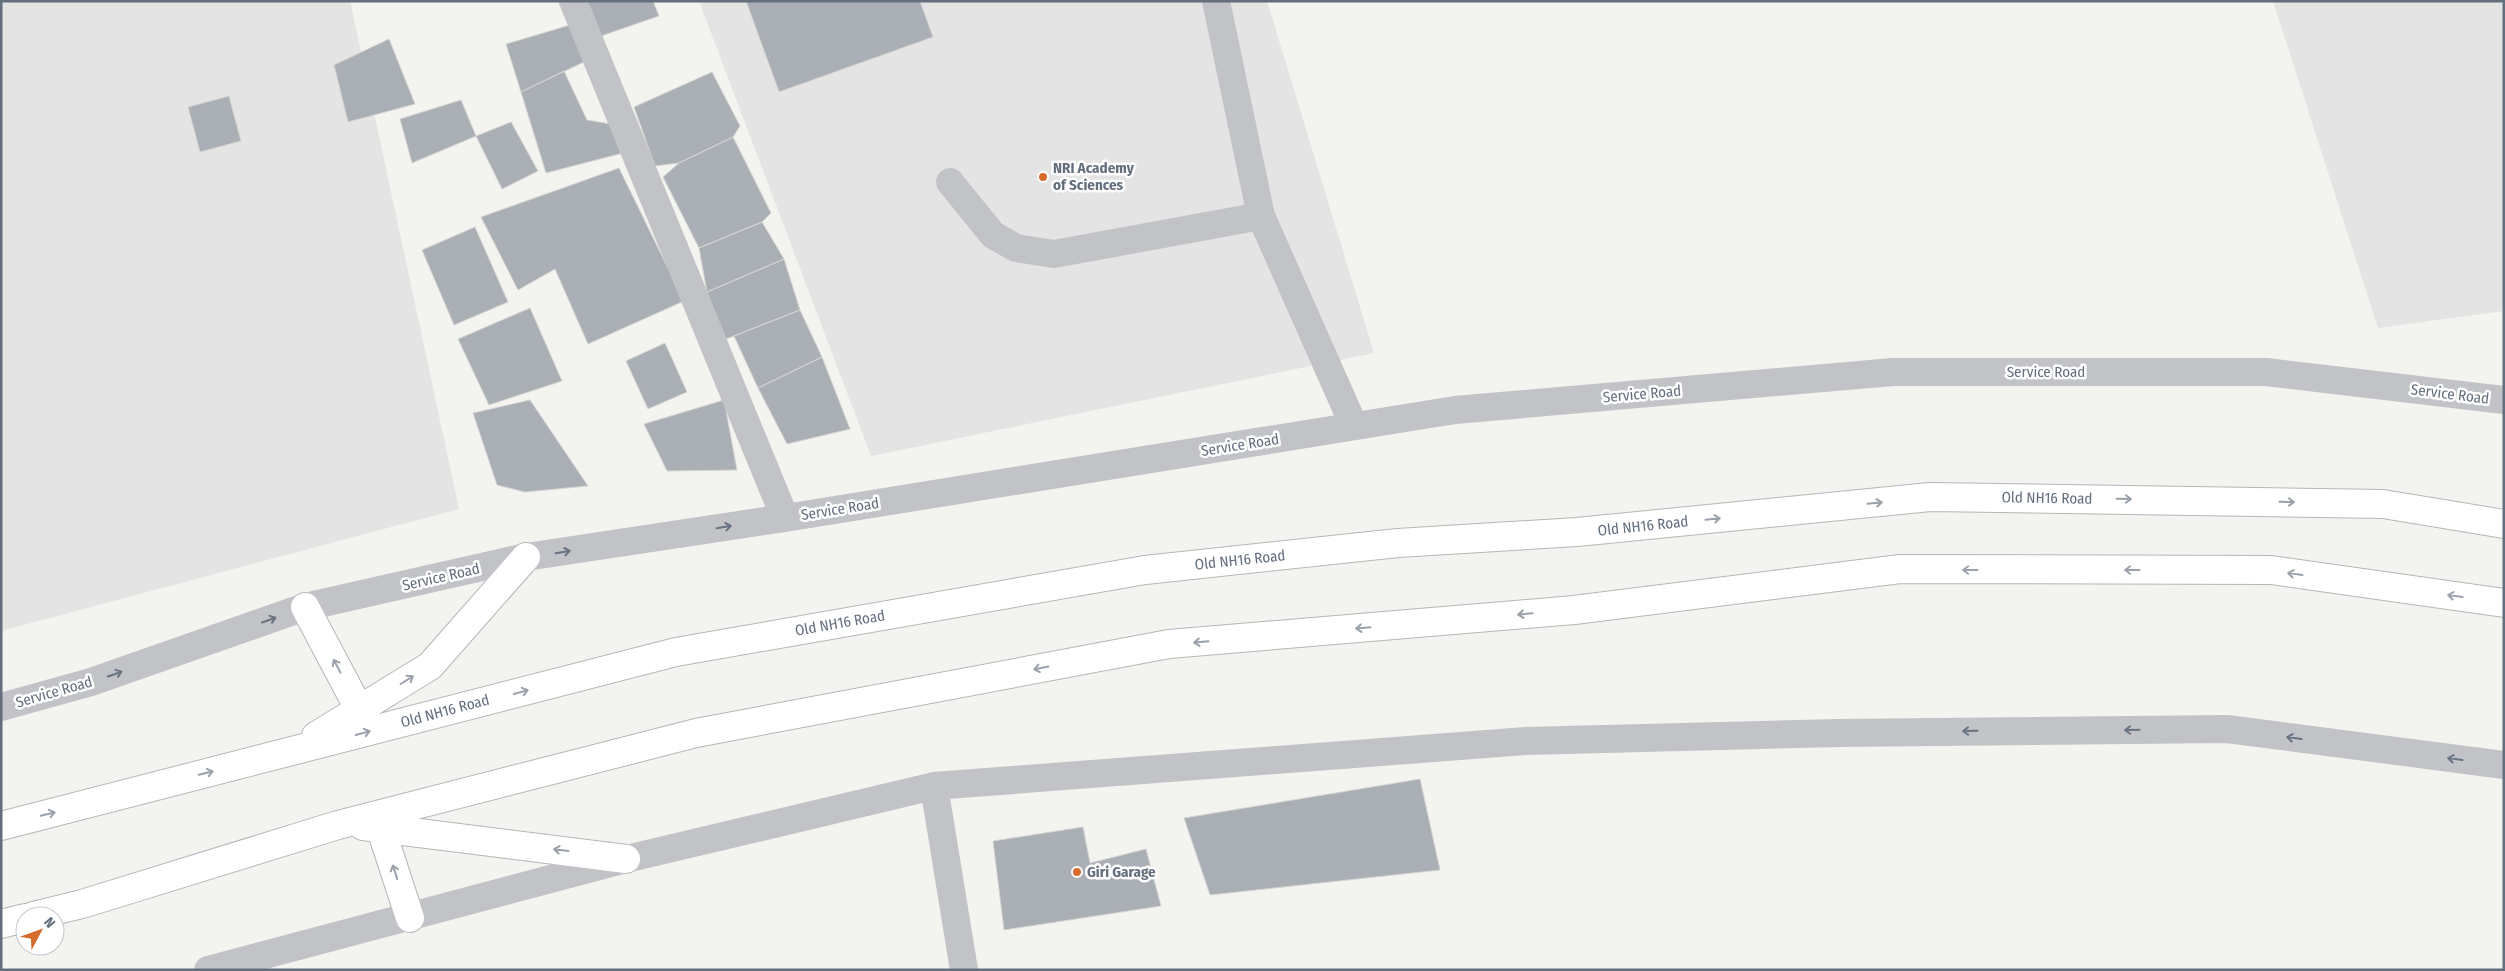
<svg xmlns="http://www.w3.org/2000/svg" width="2505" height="971" font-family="'Fira Sans Condensed',sans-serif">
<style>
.built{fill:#e3e4e3}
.building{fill:#aaafb5;stroke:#d4d4d2}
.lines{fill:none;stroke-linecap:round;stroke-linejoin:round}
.major-casing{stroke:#b4b6ba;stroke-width:30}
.minor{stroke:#c1c3c7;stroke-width:28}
.major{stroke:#fff;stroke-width:28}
.oneway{stroke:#9aa1ab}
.oneway2{stroke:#697382}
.poi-dot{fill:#d66b2d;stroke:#fff;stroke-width:2}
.labels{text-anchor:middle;stroke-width:5;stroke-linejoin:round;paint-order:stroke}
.poi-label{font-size:15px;font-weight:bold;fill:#646f7e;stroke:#fff;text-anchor:start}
.street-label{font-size:15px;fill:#646f7e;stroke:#fff}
</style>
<rect width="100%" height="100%" fill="#f3f3ef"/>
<!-- built -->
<path class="built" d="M1 1H350L459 509 1 631Z
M699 1H1267L1374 353 871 456Z
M2273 1H2504V311L2378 328Z"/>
<!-- building -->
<path class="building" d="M587 1H653L659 16 601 36Z
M746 1H920L933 37 779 92Z
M570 25 590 59 521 92 506 44Z
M389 39 415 104 348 122 334 65Z
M564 71 587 120 611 124 623 153 546 173 521 92Z
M712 72 740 126 733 137 679 163 655 166 634 107Z
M229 96 241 141 200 152 188 107Z
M461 100 476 136 412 163 400 119Z
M511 122 538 171 502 189 476 136Z
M733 137 771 213 762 222 699 248 663 177 679 163Z
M619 168 684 301 588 344 555 269 518 290 481 217Z
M762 222 784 259 707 292 699 248Z
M475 227 508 302 454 325 422 250Z
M784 259 800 310 721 341 707 292Z
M530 308 562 381 489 405 458 339Z
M800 310 822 357 758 388 734 336Z
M665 343 687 392 648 409 626 361Z
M822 357 850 429 787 444 758 388Z
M530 400 588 486 525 492 497 485 473 413Z
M724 400 737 470 667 471 644 424Z
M1420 779 1440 870 1210 895 1184 818Z
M1083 827 1090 863 1146 849 1161 906 1004 930 993 841Z"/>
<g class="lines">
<!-- major casing -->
<g class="major-casing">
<path id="major" d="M305 607 359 709
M316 736 430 666 526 557
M1 826 676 652 1145 570 1398 543 1577 532 1930 497 2383 504 2504 524
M363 826 626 859
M380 826 410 918
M33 916 82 904 338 825 696 733 1169 644 1574 610 1900 569 2271 570 2504 603
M1 924 25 918"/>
</g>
<!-- minor -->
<path class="minor" d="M573 1 785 518
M1216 1 1261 216 1354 426
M950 182 993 235 1016 248 1054 254 1261 216
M1 707 91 682 305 607 526 557 785 518 1455 410 1893 372H2266L2504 400
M934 786 964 970
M208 970 626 859 934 786 1526 741 1839 733 2227 729 2504 765"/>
<!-- major -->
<use href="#major" class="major"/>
</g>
<!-- one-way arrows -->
<defs><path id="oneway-shaft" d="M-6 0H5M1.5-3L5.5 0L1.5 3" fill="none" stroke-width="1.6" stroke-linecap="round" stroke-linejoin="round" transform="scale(1.25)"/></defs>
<g class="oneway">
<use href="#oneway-shaft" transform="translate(2124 499) rotate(1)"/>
<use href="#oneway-shaft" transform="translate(2287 502) rotate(1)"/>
<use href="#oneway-shaft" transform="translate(1875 503) rotate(-6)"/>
<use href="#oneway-shaft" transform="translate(1713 519) rotate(-6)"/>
<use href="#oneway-shaft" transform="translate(1970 570) rotate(-180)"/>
<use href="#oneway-shaft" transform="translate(2132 570) rotate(-180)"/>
<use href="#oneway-shaft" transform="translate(2295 574) rotate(-172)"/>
<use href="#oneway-shaft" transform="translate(2455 596) rotate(-172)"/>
<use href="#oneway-shaft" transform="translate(1525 614) rotate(175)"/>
<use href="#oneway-shaft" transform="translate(1363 628) rotate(175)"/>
<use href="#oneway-shaft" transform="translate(1201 642) rotate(175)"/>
<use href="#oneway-shaft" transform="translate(337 666) rotate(-118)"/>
<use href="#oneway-shaft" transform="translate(1041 668) rotate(169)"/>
<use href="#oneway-shaft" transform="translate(407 680) rotate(-32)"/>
<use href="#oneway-shaft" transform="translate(521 692) rotate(-15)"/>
<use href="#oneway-shaft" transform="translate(363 733) rotate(-15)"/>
<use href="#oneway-shaft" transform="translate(206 773) rotate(-14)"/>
<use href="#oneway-shaft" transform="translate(48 814) rotate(-14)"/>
<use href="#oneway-shaft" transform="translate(561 850) rotate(-173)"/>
<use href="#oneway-shaft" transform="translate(395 872) rotate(-108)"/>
</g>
<g class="oneway2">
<use href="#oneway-shaft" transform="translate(724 527) rotate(-9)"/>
<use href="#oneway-shaft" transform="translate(563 552) rotate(-9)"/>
<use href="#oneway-shaft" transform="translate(269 620) rotate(-19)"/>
<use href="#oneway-shaft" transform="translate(115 674) rotate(-19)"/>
<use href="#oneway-shaft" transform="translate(2132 730) rotate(179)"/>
<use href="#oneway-shaft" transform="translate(1970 731) rotate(179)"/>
<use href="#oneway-shaft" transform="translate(2294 738) rotate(-172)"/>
<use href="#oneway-shaft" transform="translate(2455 759) rotate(-172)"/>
</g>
<!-- markers -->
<g class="poi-dot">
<circle cx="1043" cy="177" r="5"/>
<circle cx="1077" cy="872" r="5"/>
</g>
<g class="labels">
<!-- poi labels -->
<g class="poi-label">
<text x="1053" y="173">NRI Academy<tspan x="1053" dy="17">of Sciences</tspan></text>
<text x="1087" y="877">Giri Garage</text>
</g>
<!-- street labels -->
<g class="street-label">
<text x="2046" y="377">Service Road</text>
<text transform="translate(1642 394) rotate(-5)" y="5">Service Road</text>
<text transform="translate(2450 394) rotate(7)" y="5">Service Road</text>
<text transform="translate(1240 445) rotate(-9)" y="5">Service Road</text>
<text transform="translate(2047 498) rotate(1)" y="5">Old NH16 Road</text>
<text transform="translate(840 509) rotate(-9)" y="5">Service Road</text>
<text transform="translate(1643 526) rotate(-6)" y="5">Old NH16 Road</text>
<text transform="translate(1240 560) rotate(-6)" y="5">Old NH16 Road</text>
<text transform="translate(441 577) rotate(-13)" y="5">Service Road</text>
<text transform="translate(840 623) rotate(-10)" y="5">Old NH16 Road</text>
<text transform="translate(54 692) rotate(-16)" y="5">Service Road</text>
<text transform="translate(445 711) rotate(-15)" y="5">Old NH16 Road</text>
</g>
</g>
<!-- border -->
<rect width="2505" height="971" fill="none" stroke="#646f7e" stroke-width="5"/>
<!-- north arrow -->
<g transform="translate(40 931) rotate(49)"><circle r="24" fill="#ffffff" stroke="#c1c5cb"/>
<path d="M0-4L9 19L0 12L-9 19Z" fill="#d66b2d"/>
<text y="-8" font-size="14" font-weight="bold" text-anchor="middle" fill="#646f7e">N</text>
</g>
</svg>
